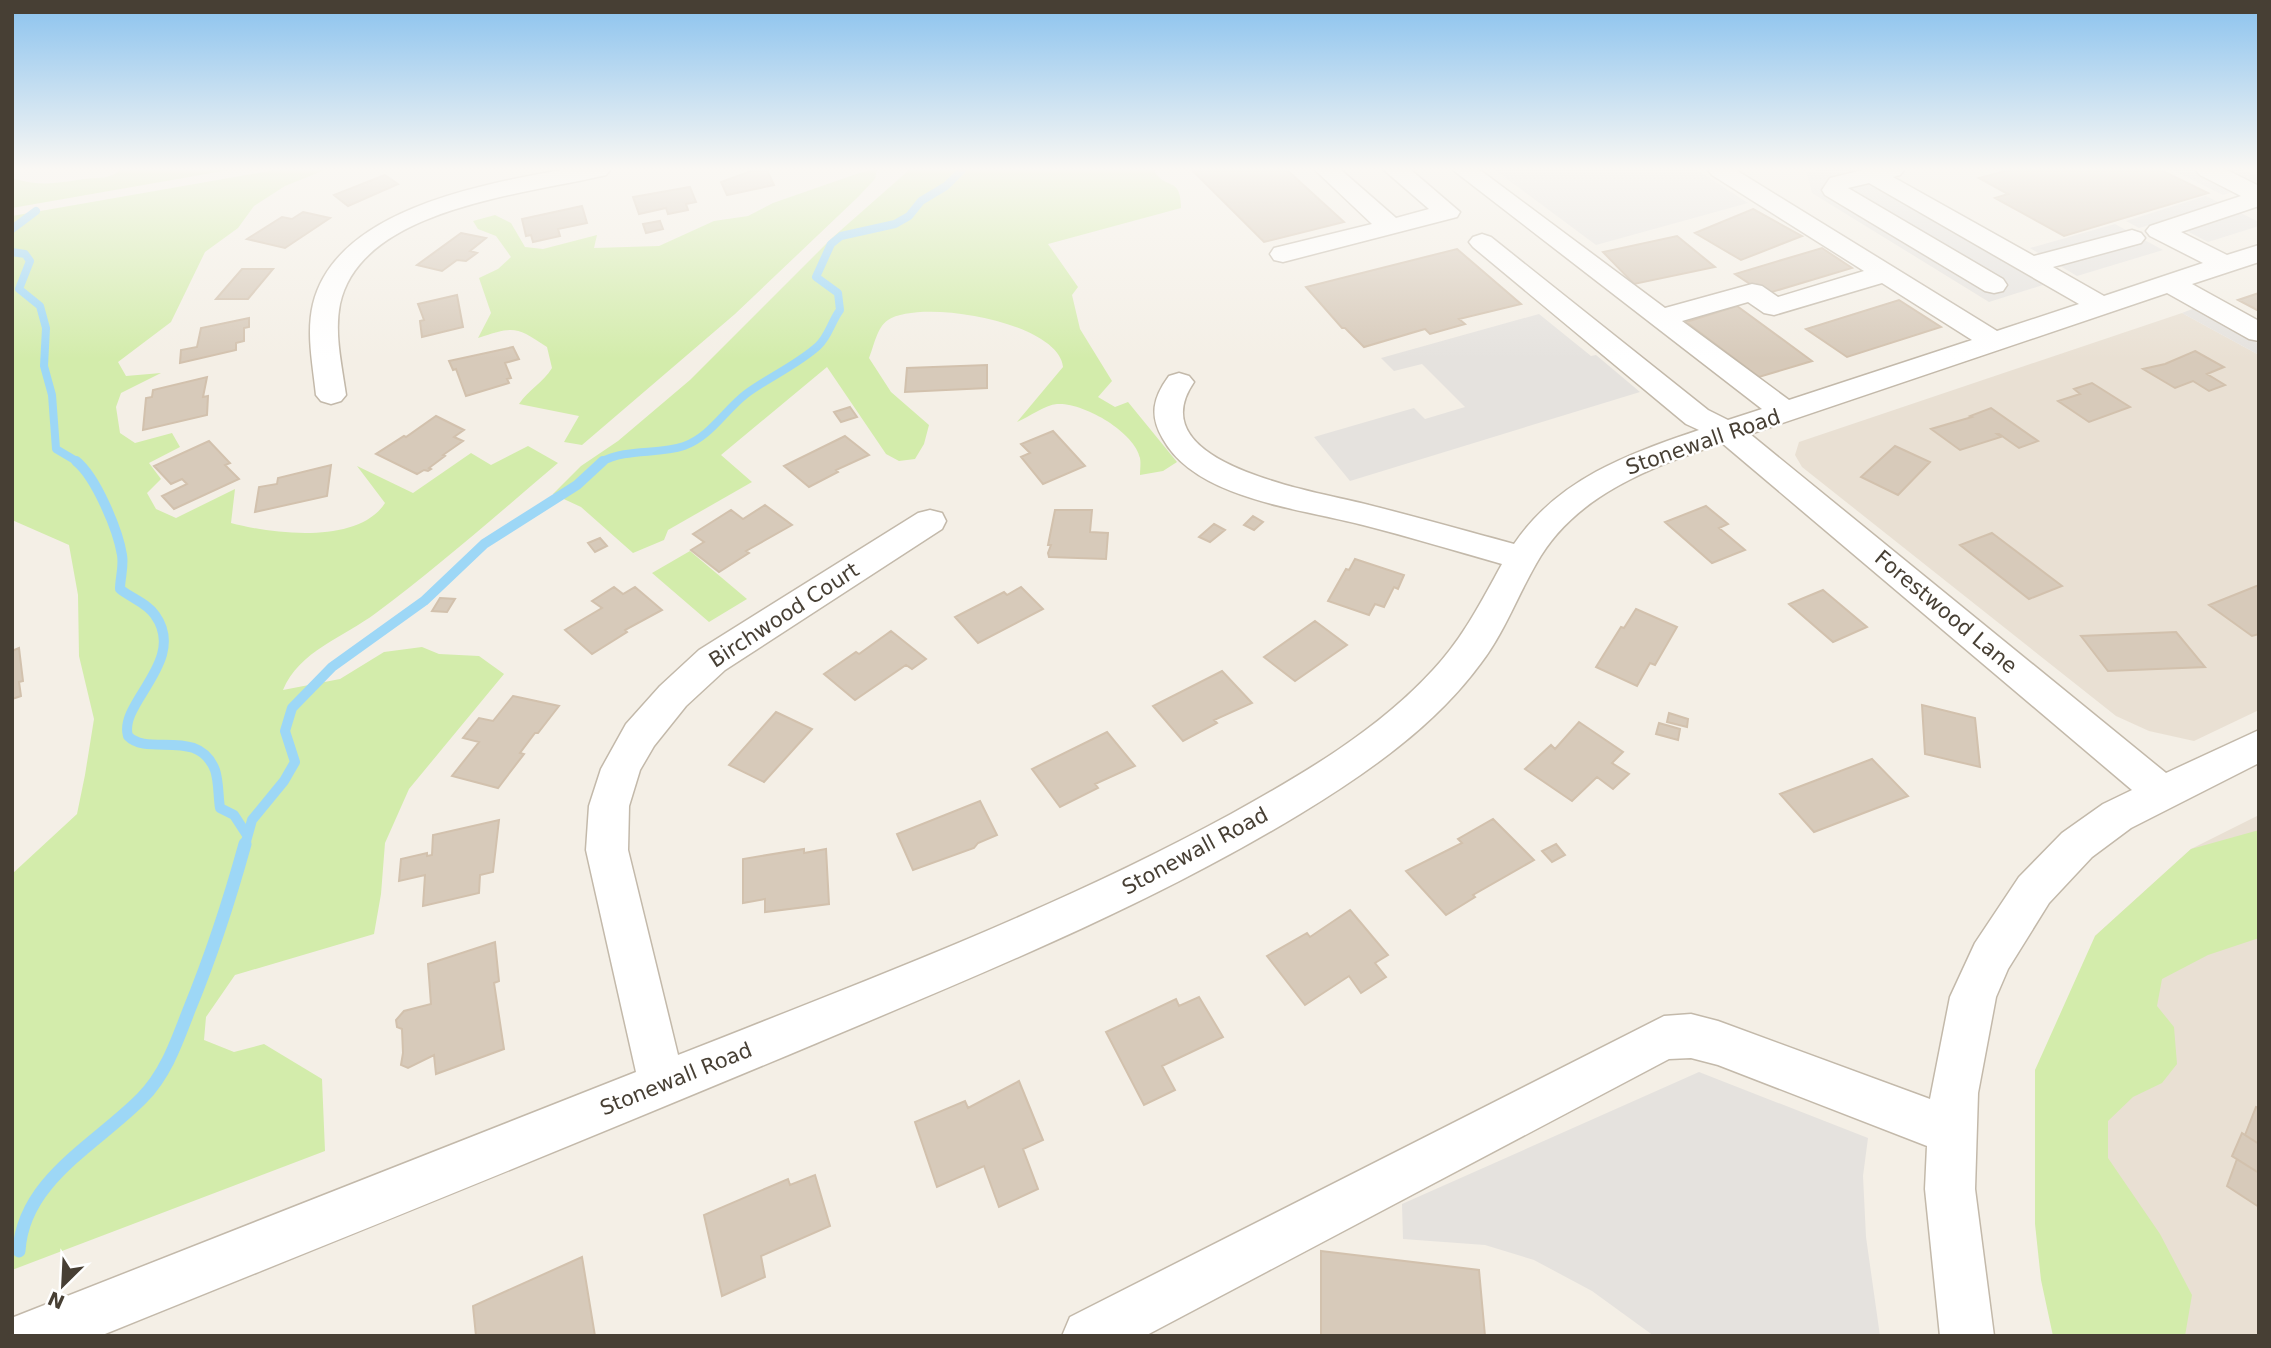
<svg xmlns="http://www.w3.org/2000/svg" width="2271" height="1348" font-family="'DejaVu Sans',sans-serif">
<style>
.residential{fill:#e9e0d3}
.green{fill:#d3ecab}
.parking{fill:#e5e2de}
.lines{fill:none;stroke-linecap:round;stroke-linejoin:round}
.stream-far2{stroke:#9dd7f6;stroke-width:8}
.stream-far1{stroke:#9dd7f6;stroke-width:10}
.stream{stroke:#9dd7f6;stroke-width:13}
.building{fill:#d7caba;stroke:#d2c1ad;stroke-width:2}
.minor-casing{stroke:#c3b9aa;stroke-width:3}
.minor{fill:#fff;fill-rule:evenodd}
.labels{text-anchor:middle;stroke-width:5;stroke-linejoin:round;paint-order:stroke}
.street-label{font-size:21px;fill:#473f34;stroke:#fff}
</style>
<rect width="100%" height="100%" fill="#f4efe6"/>
<!-- residential -->
<path class="residential" d="M2182 313 2259 355V710L2194 741 2149 731 2116 716 1802 467 1795 455 1799 442Z
M2259 815V1336H2082L2095 936 2191 849Z"/>
<!-- green -->
<path class="green" d="M120 170H229L12 208V178C42 187 55 183 84 179 98 177 109 180 120 170Z
M275 170H325L285 186 254 206 238 228 205 252 171 322 118 362 126 376 161 373 121 393 116 407 120 433 135 443 172 433 180 447 149 463 161 479 147 493 156 509 176 518 235 489 231 523C272 534 358 545 385 503L357 466 413 493 471 453 491 465 528 446 558 463C498 514 439 566 376 613 344 637 299 651 283 690L340 679 384 652 422 647 439 654 479 656 504 674 409 789 385 843 381 894 374 934 235 975 206 1017 204 1040 234 1052 264 1044 322 1079 325 1151 12 1270V874L77 814 85 775 94 719 79 656 78 595 69 545 12 520V216Z
M877 170 875 179 858 197 735 314 582 445 564 442 579 416 519 404C529 389 543 383 552 368L547 347C516 326 514 326 478 338L491 313 479 278 498 269 511 257 496 236 478 229 473 221 495 215 511 223 525 247 543 249 597 235 594 248 659 246 714 221 748 216 773 203 862 172Z
M909 170H1154C1165 191 1181 175 1181 208L1048 244 1078 287 1072 295 1080 329 1112 381 1098 397 1115 407 1128 402 1177 462 1163 471 1140 475C1140 470 1141 463 1140 458 1135 432 1083 402 1057 404 1045 405 1029 417 1017 422L1063 367C1059 322 921 298 888 320 877 327 874 346 869 358L891 392 929 425 924 444 915 459 899 461 886 454 827 367 721 455 752 482 668 530 664 540 633 553 581 507 553 494 581 466 618 441 690 380 832 238Z
M690 551 747 599 709 622 652 573Z
M2259 830V938L2208 955 2162 979 2157 1006 2174 1027 2177 1064 2162 1083 2133 1097 2108 1121V1158L2160 1234 2192 1295 2185 1336H2053L2041 1280 2035 1224V1070L2095 936 2191 849Z"/>
<!-- parking -->
<path class="parking" d="M1495 170H1697L1748 203 1596 245Z
M1818 170H1872L1859 173 2046 284 1989 302 1812 193 1807 173Z
M2172 170H2243L2259 177V184L2223 195Z
M2206 196 2259 222V226L2208 242 2166 220 2139 228 2126 221Z
M2115 224 2163 250 2077 276 2030 248Z
M2195 308 2259 344V355L2182 313Z
M1539 314 1591 356 1596 355 1640 392 1350 481 1314 437 1414 408 1425 419 1465 407 1422 364 1394 371 1381 358Z
M1699 1072 1868 1138 1863 1176 1866 1237 1880 1336H1654L1592 1291 1534 1260 1485 1245 1403 1239 1402 1204Z"/>
<g class="lines">
<!-- stream-far2 -->
<path class="stream-far2" d="M12 229 36 211
M12 252 25 254 30 261 19 289 40 306 46 328 44 366 52 395 56 449 78 462
M601 462C627 448 657 455 684 446 710 437 725 410 746 394 769 377 797 365 818 346 829 336 831 322 840 310L838 293 816 277 831 244 841 236 895 224 909 216 921 201 946 186 962 170"/>
<!-- stream-far1 -->
<path class="stream-far1" d="M76 461C96 477 118 530 122 555 124 567 120 578 120 589 131 598 147 603 155 615 188 661 118 703 128 736 148 757 198 727 215 770 219 782 218 796 220 808L234 815 247 835
M245 845 252 820 284 781 295 762 285 731 292 708 332 667 424 601 484 544 577 485 603 461"/>
<!-- stream -->
<path class="stream" d="M19 1251C23 1180 97 1144 142 1098 166 1074 177 1041 189 1010 212 954 229 902 245 844"/>
</g>
<!-- building -->
<path class="building" d="M767 170 774 185 727 195 721 182 751 171Z
M1192 170H1287L1344 222 1264 242Z
M2009 170H2161L2208 193 2064 236 1995 198 2008 194 1979 178Z
M385 175 398 184 348 206 334 195Z
M690 187 696 202 686 204 688 210 668 214 666 208 639 214 633 197Z
M582 206 587 223 558 229 560 236 533 242 531 235 526 236 522 219Z
M1753 209 1802 236 1741 260 1695 233Z
M303 212 330 218 285 248 247 239 282 217 292 219Z
M660 221 663 229 646 233 643 224Z
M461 233 486 238 470 251 477 253 466 261 457 260 442 271 417 265Z
M1677 236 1715 267 1634 284 1603 252Z
M1822 248 1852 268 1765 294 1735 274Z
M1457 249 1521 304 1459 319 1465 324 1430 334 1425 329 1364 347 1345 328H1342L1306 287Z
M242 269H273L248 299H216Z
M2259 293V311L2238 300Z
M457 295 463 327 422 337 420 321 424 320 418 304Z
M1899 300 1941 327 1847 357 1806 329Z
M1737 306 1812 361 1759 377 1686 322Z
M249 318V327L244 328V341L236 343V350L180 363 181 350 197 347 201 328Z
M513 347 519 359 505 363 511 378 507 379 509 383 466 396 456 369 453 370 449 361Z
M2195 351 2224 367 2207 374 2225 385 2209 391 2193 381 2175 388 2143 369 2165 364Z
M987 365V388L905 392 907 368Z
M207 377 203 397 208 396 207 415 143 430 146 398 152 397 153 390Z
M2092 383 2130 407 2089 422 2058 401 2080 394 2074 389Z
M850 407 857 417 841 422 834 412Z
M1991 408 2038 441 2019 448 1999 434H1997L2001 437 1960 450 1931 429 1972 417 1970 416Z
M436 416 464 430 454 437 463 441 443 455 445 456 429 468 431 469 428 471 424 470 417 474 376 454 404 436 406 437Z
M1053 431 1085 466 1043 484 1021 457 1030 453 1021 444Z
M845 436 869 455 836 470 838 472 809 487 784 466Z
M209 441 230 463 225 465 239 479 174 509 162 496 187 484 182 479 171 484 154 466Z
M1895 446 1930 462 1898 495 1861 477Z
M331 465 327 496 255 512 259 487 277 484 278 478Z
M765 505 792 525 746 551 749 553 719 572 691 550 704 542 693 534 731 510 743 519Z
M1706 506 1728 524 1719 528 1745 550 1712 563 1665 522Z
M1055 510H1092L1090 532 1108 533 1106 559 1049 557 1048 553 1051 545H1048Z
M1253 516 1263 522 1254 530 1244 525Z
M1214 524 1225 530 1210 542 1199 537Z
M1992 533 2062 586 2029 599 1960 545Z
M600 538 607 546 595 552 588 543Z
M1355 559 1404 575 1398 589 1394 587 1384 607 1375 604 1369 615 1328 601 1346 569 1349 570Z
M2259 585V634L2252 636 2209 605Z
M614 587 623 594 635 587 662 610 625 630 627 632 592 654 565 630 602 608 592 601Z
M1021 587 1043 609 978 643 955 617 1004 592 1007 595Z
M1823 590 1867 627 1833 642 1789 604Z
M440 598 455 599 447 612 432 611Z
M1636 609 1677 627 1655 665 1650 663 1637 686 1596 667 1621 627 1624 628Z
M1315 621 1347 645 1295 681 1264 657Z
M891 631 926 659 912 669 906 665 855 700 824 674 856 652 859 654Z
M2176 632 2205 667 2108 671 2081 636Z
M19 648 23 681 19 682 21 696 12 699V651Z
M1222 671 1252 703 1214 720 1217 723 1183 741 1153 706Z
M513 696 559 706 538 733H535L520 753 524 754 498 788 452 776 479 742 463 738 479 718 493 721Z
M1922 705 1975 718 1980 767 1925 754Z
M776 712 812 729 764 782 729 765Z
M1669 713 1688 719 1687 727 1667 722Z
M1579 722 1623 752 1612 763 1629 774 1613 789 1597 777 1572 801 1525 769 1551 745 1555 749Z
M1659 723 1680 729 1678 740 1656 734Z
M1107 732 1135 766 1095 784 1098 788 1060 807 1032 769Z
M1872 759 1908 796 1814 832 1780 794Z
M980 801 997 835 978 843 974 848 913 870 897 834Z
M1493 819 1534 860 1473 895 1475 897 1446 915 1406 871 1462 843 1458 839Z
M499 820 493 872 480 875 479 893 423 906 425 875 399 881 401 859 427 853V856L432 855 433 835Z
M1556 844 1565 855 1552 862 1542 851Z
M804 849V853L826 849 829 904 765 912V899L743 903V859Z
M1350 910 1388 955 1375 963 1386 977 1361 993 1349 976 1305 1005 1267 956 1307 933 1310 937Z
M495 942 499 981 494 983 504 1049 436 1074 434 1055 408 1068 401 1065 403 1053 402 1029 397 1027 396 1020 404 1011 431 1004 428 964Z
M1199 997 1223 1037 1162 1066 1175 1090 1144 1105 1106 1032 1176 999 1179 1006Z
M1019 1081 1043 1140 1023 1149 1038 1189 999 1207 984 1166 937 1187 915 1122 965 1101 968 1108Z
M2256 1107 2259 1108V1144L2245 1135Z
M2242 1133 2259 1144V1173L2232 1156Z
M2237 1159 2259 1173V1207L2227 1186Z
M815 1175 830 1226 761 1256 765 1277 722 1296 704 1215 788 1179 790 1185Z
M1321 1251 1479 1270 1485 1336 1321 1335Z
M582 1257 595 1336H476L473 1306Z"/>
<g class="lines">
<!-- minor casing -->
<g class="minor-casing">
<path id="minor" d="M560 170H610L606 175C529 194 361 207 340 304 334 334 342 366 346 395L341 401 331 404 321 401 316 395C313 366 306 333 313 304 336 210 480 185 560 170Z
M1315 170H1341L1396 218 1429 209 1384 170H1411L1460 212 1457 217 1283 262 1274 260 1270 254 1274 248 1372 224Z
M1453 170H1480L1665 308 1752 284 1762 286 1778 297 1864 271 1712 175 1708 170H1736L1997 331 2079 304 1869 183 1848 188 2003 279 2007 285 2003 291 1994 293 1985 291 1825 195 1822 190 1830 178 1863 170H1904L1900 175 1893 177 2034 256 2132 230 2141 233 2145 238 2141 243 2053 267 2104 296 2203 263 2150 236 2146 231 2150 226 2241 196 2200 175 2196 170H2227L2259 186V206L2181 232 2227 255 2259 245V262L2192 284 2259 321V341L2249 339 2167 293 1750 434 2166 773 2259 730V763L2131 828 2092 857 2049 903 2008 969 1996 997 1978 1093 1975 1189 1994 1336H1940L1925 1189 1927 1146 1718 1065 1691 1058 1669 1059 1145 1336H1062L1070 1317 1664 1016 1691 1014 1718 1021 1930 1099 1950 997 1975 943 2019 877 2062 833 2103 804 2132 790 1722 443C1652 467 1575 494 1536 564 1517 597 1504 633 1481 663 1434 727 1367 773 1300 814 1145 908 978 975 812 1045 576 1144 338 1240 100 1336H12L14 1317 636 1072 586 850 589 806 601 769 626 724 660 686 699 650 918 513 930 510 942 513 946 521 942 529 725 670 686 706 654 746 640 770 629 806 628 850 678 1055C865 981 1055 910 1231 814 1303 774 1377 731 1433 670 1463 638 1481 602 1502 564 1456 551 1410 537 1363 525 1302 509 1196 499 1163 439 1149 415 1153 398 1169 376L1179 373 1189 376 1194 382C1136 466 1322 492 1369 505 1417 517 1466 531 1514 544 1558 479 1628 454 1699 430L1686 424 1473 247 1469 242 1473 237 1482 234 1491 237 1708 410 1728 420 1762 409ZM1882 283 1972 340 1789 400 1682 321 1748 302 1764 313 1774 315Z"/>
</g>
<!-- minor -->
<use href="#minor" class="minor"/>
</g>
<!-- sky -->
<linearGradient id="sky" x2="0" y2="1"><stop stop-color="#8ac2ee"/><stop offset="0.47" stop-color="#faf8f4"/><stop offset="1" stop-color="#faf8f4" stop-opacity="0"/></linearGradient>
<rect width="2271" height="359" fill="url(#sky)"/>
<g class="labels">
<!-- street labels -->
<g class="street-label">
<text transform="translate(1703 442) rotate(-19)" y="7">Stonewall Road</text>
<text transform="translate(1946 612) rotate(40)" y="7">Forestwood Lane</text>
<text transform="translate(784 615) rotate(-33)" y="7">Birchwood Court</text>
<text transform="translate(1195 851) rotate(-28)" y="7">Stonewall Road</text>
<text transform="translate(676 1079) rotate(-22)" y="7">Stonewall Road</text>
</g>
</g>
<!-- border -->
<rect width="2271" height="1348" fill="none" stroke="#473f34" stroke-width="28"/>
<!-- north arrow -->
<g transform="translate(63 1285) rotate(204)" stroke="#ffffff" stroke-width="5" paint-order="stroke">
<path d="M0-5L12 26L0 18L-12 26Z" fill="#473f34"/>
<text y="-10" font-size="19" font-weight="bold" text-anchor="middle" fill="#473f34">N</text>
</g>
</svg>
